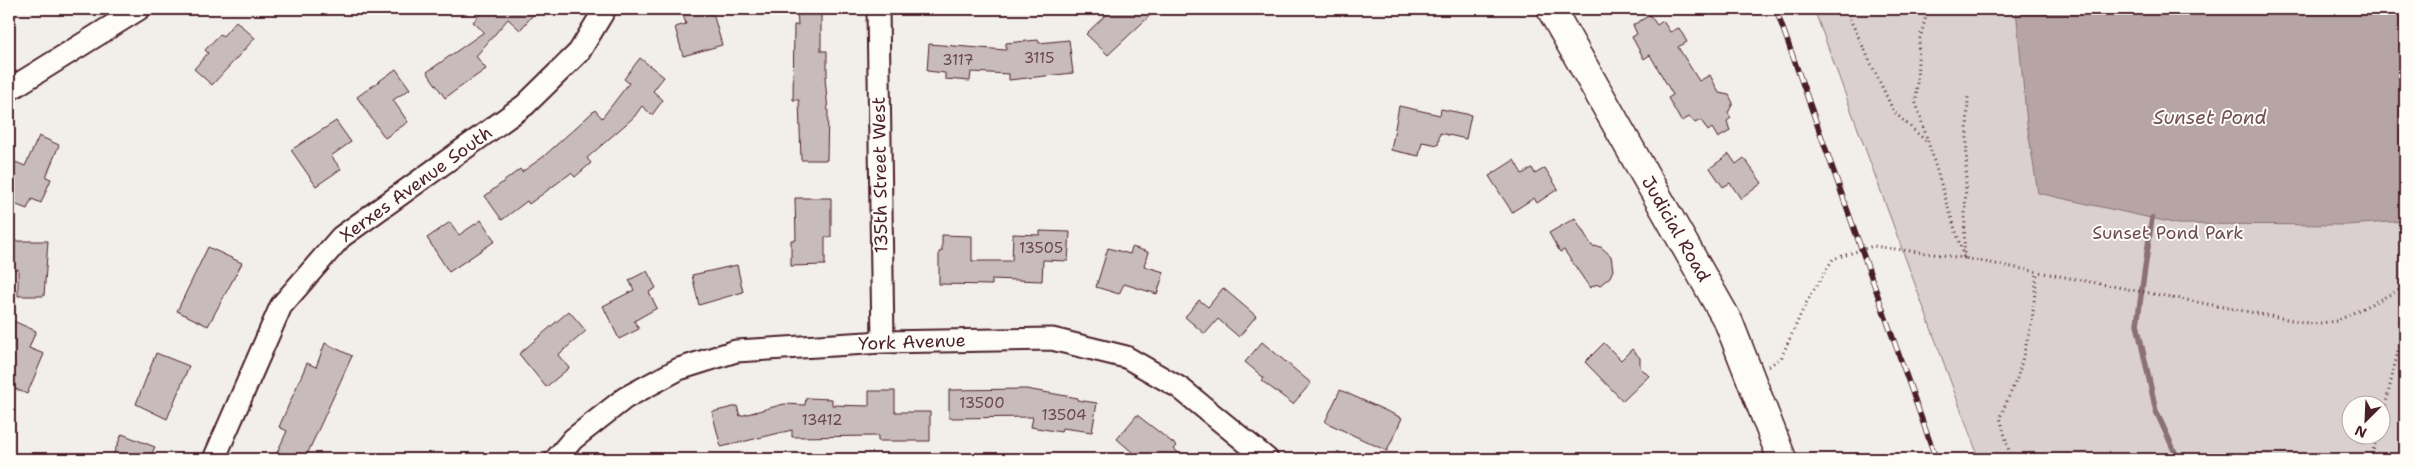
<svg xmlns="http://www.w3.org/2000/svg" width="2414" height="468" font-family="'Shantell Sans',sans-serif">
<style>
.green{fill:#d9d0cf;stroke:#92787d;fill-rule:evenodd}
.water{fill:#b7a5a6;stroke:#8b6f75}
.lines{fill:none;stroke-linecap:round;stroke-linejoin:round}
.stream{stroke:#8b6f75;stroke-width:5.5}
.building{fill:#c8bbbb;stroke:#4a1f2b}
.street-casing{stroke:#4a1f2b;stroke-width:25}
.secondary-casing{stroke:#4a1f2b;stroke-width:31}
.path{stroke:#4a1f2b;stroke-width:3;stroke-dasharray:1 4;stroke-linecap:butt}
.street{stroke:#fdfcf7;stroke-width:21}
.secondary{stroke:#fdfcf7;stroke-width:28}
.rail-casing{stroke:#4a1f2b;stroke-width:5.5}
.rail{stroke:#fdfcf7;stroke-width:4;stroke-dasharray:11;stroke-linecap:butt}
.labels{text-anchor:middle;stroke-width:4;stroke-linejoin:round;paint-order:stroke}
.number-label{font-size:15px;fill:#6a464f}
.street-label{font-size:18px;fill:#4a1f2b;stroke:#fdfcf7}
.park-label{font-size:18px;fill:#6e4b54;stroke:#fdfcf7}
.water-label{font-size:19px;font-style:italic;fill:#704e56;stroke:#fdfcf7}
</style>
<rect width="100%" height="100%" fill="#f2efeb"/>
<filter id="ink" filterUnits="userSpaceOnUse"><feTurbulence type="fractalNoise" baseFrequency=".02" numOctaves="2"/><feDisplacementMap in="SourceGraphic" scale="10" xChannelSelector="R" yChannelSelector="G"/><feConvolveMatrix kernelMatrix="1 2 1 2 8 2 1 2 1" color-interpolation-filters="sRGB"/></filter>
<g filter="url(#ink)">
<!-- green -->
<path class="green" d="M1814 9H2405V459H1979ZM2352 406H2382V436H2352Z"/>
<!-- water -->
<path class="water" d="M2016 9H2405V221L2346 225 2178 224 2038 193 2027 124Z"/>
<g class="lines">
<!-- stream -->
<path class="stream" d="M2152 218 2137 324 2156 411 2178 459"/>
</g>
<!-- building -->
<path class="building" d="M485 9H538L520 30 508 19 476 56 486 69 445 98 427 72 484 32 473 22Z
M681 9H707L709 14 713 13 722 45 683 56 675 27 686 24Z
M797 9H821V51H827V77H825L828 111 827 160H801L799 100H793L794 25H798Z
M1112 9H1157L1108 55 1086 34Z
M1650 15 1657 25 1663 21 1670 32 1679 28 1687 42 1678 47 1699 81 1710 75 1719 93 1729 95 1733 103 1728 113 1731 118 1727 121 1730 131 1718 138 1712 128 1708 131 1701 120 1695 123 1690 117 1681 121 1668 98 1673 95 1650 55 1644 59 1632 37 1637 34 1633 25Z
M236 21 255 38 212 85 194 69 208 53 205 50 220 34 223 36Z
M1038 40 1039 43 1069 40 1073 73 1009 80V74L971 72 970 81 945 79V73L927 71 929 44 1006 50V43Z
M640 58 664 77 653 91 663 100 652 115 642 106 634 117 587 158 591 163 575 177 571 173 529 204 527 201 502 220 485 196 520 169 522 172 543 157 595 110 602 118 629 83 624 79Z
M396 69 410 89 393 100 408 122 385 138 357 97Z
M1399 106 1440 115 1441 109 1471 115 1466 139 1440 133 1438 145 1422 142 1419 156 1391 150Z
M336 121 351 142 331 156 341 169 316 186 291 150Z
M39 136 59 145 46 177 51 179 41 203 32 199 27 209 9 202V172L13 161 25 166Z
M1729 154 1736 164 1744 158 1762 183 1741 199 1730 183 1723 187 1710 168Z
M1514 160 1522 174 1532 168 1535 174 1545 168 1558 189 1537 203 1534 198 1512 212 1489 176Z
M795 198H831V237H825V265L791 266V240H796Z
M1575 218 1592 246 1601 247 1611 256 1613 270 1610 277 1599 286 1597 284 1590 288 1564 250 1560 252 1549 233Z
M481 220 495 241 449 272 427 238 450 222 459 235Z
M1040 231 1070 232 1068 261 1043 260 1042 281 992 279V285L939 284V252L942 251V235L972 236V261H1012L1013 234 1040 235Z
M9 241H48L44 296H18V269H9Z
M208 247 242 263 208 326 177 311Z
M1132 247 1148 252 1144 266 1164 272 1157 294 1124 284 1119 294 1096 287 1108 248 1130 254Z
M737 265 743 292 699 305 692 275Z
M647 271 656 288 649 292 657 308 634 321 639 329 619 339 603 306 634 290 629 280Z
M1223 288 1256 316 1239 337 1218 319 1205 334 1185 317 1199 300 1208 307Z
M569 311 586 331 558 355 569 368 546 387 519 354Z
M9 319 36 331 29 348 44 354 27 394 9 386Z
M1262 342 1311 383 1293 404 1262 381 1264 378 1245 362Z
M325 343 352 356 305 459H274L287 431 279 427 307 363 316 367Z
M1604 343 1621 360 1632 349 1640 358V367L1649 376 1623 401 1585 362Z
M156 353 189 366 167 419 136 404Z
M1026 389 1078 398 1077 400 1097 403 1092 432 1062 428 1061 432 1031 427 1033 417 949 418V390Z
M1340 390 1402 418 1387 451 1325 422Z
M869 391H895V412H930V441H878V436L792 437V430L721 447 712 412 737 406 740 416 784 404 805 405 806 398 832 399V405L869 406Z
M1137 415 1177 446 1174 449 1186 459H1140L1117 439Z
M122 434 155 447 149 459H123L113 455Z"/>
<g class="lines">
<!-- street casing -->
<g class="street-casing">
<path id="street" d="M878 9 883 342
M9 90 139 9
M214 459 281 306 341 237 525 105 579 52 605 9
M556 459 573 439 625 398 679 369 736 351 883 342 1052 339 1126 357 1180 388 1267 459"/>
</g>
<!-- secondary casing -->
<g class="secondary-casing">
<path id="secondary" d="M1551 9 1729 323 1782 459"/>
</g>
<!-- path -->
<path class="path" d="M1851 9 1849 17 1894 112 1928 143
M1928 9 1919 42 1916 103 1964 258 2313 324 2337 321 2405 287
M1769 366 1781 358 1806 303 1833 259 1873 246 1964 258 1968 96
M2382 420 2405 321
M2011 459 2000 417 2018 376 2032 321 2037 273
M2370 459 2378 436"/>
<!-- street -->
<use href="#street" class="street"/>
<!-- secondary -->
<use href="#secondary" class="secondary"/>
<!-- rail casing -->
<g class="rail-casing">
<path id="rail" d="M1776 9 1936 459"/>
</g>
<!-- rail -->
<use href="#rail" class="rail"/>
</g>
</g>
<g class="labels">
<!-- number labels -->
<g class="number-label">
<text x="1039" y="63">3115</text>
<text x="958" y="65">3117</text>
<text x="1041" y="253">13505</text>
<text x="982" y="408">13500</text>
<text x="1064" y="420">13504</text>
<text x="822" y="425">13412</text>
</g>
<!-- street labels -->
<g class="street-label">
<text transform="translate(880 175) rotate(-91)" y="6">135th Street West</text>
<text transform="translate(416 184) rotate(-36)" y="6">Xerxes Avenue South</text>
<text transform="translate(1676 229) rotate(60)" y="6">Judicial Road</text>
<text transform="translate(912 342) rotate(-2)" y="6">York Avenue</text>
</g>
<!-- park labels -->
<g class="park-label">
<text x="2168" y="239">Sunset Pond Park</text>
</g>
<!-- water labels -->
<g class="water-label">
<text x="2210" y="124">Sunset Pond</text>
</g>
</g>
<!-- margin -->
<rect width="2414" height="468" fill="none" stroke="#fdfcf7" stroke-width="30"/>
<rect x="15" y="15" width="2384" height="438" fill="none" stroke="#4a1f2b" stroke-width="2" filter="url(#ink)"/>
<!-- north arrow -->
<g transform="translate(2366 420) rotate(204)"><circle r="24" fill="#fdfcf7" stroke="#b5a4a5"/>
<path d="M0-4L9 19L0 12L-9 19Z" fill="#4a1f2b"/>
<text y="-8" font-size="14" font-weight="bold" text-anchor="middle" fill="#4a1f2b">N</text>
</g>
</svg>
